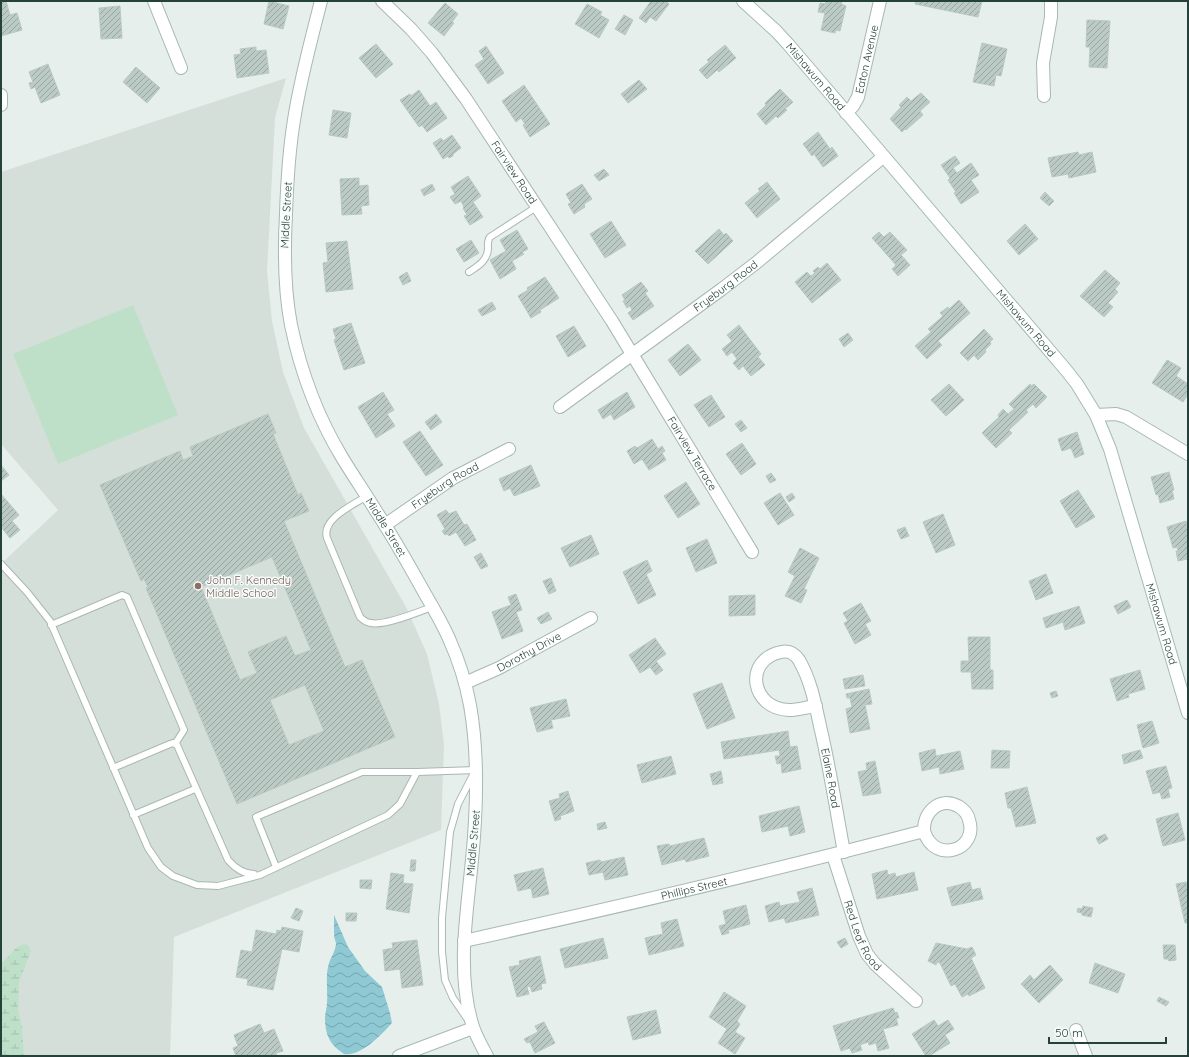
<svg xmlns="http://www.w3.org/2000/svg" width="1189" height="1057" font-family="Quicksand,sans-serif">
<style>
.built{fill:#d4dfda}
.grass{fill:#bfe0c8}
.wetland{fill:url(#wetland-marsh)}
.water{fill:url(#water-waves)}
.building{fill:url(#building-hatch);stroke:#b8c9c2;fill-rule:evenodd}
.lines{fill:none;stroke-linecap:round;stroke-linejoin:round}
.service-casing{stroke:#a8b8b2;stroke-width:8}
.minor-casing{stroke:#a8b8b2;stroke-width:14}
.tertiary-casing{stroke:#a8b8b2;stroke-width:14}
.secondary-casing{stroke:#a4bbb3;stroke-width:14}
.service{stroke:#fff;stroke-width:6}
.minor{stroke:#fff;stroke-width:12}
.tertiary{stroke:#fff;stroke-width:12}
.secondary{stroke:#fff;stroke-width:12}
.education-dot{fill:#8d6e63;stroke:#f7fbf9;stroke-width:1.5}
.labels{text-anchor:middle;stroke-width:3;stroke-linejoin:round;paint-order:stroke}
.street-label{font-size:11px;fill:#24423a;stroke:#f7fbf9}
.education-label{font-size:11px;fill:#785e54;stroke:#f7fbf9;text-anchor:start}
</style>
<defs>
<pattern id="wetland-marsh" width="20" height="14" patternUnits="userSpaceOnUse"><rect width="20" height="14" fill="#bfe0c8"/><path d="M1 5h8M5 5V1M11 12h8M15 12V8" fill="none" stroke="#a4c1ad"/></pattern>
<pattern id="water-waves" width="16" height="10" patternUnits="userSpaceOnUse"><rect width="16" height="10" fill="#8ec9d4"/><path d="M0 5q4-4 8 0t8 0" fill="none" stroke="#74a5ad"/></pattern>
<pattern id="building-hatch" width="6" height="6" patternUnits="userSpaceOnUse"><rect width="6" height="6" fill="#bbcac4"/><path d="M-1 1l2-2M0 6l6-6M5 7l2-2" fill="none" stroke="#98a6a0"/></pattern>
</defs>
<rect width="100%" height="100%" fill="#e6efeb"/>
<!-- built -->
<path class="built" d="M286 78 275 118 267 271 272 321 283 372 304 428 406 607 427 654 439 704 444 745 441 830 174 937 170 1056H1V564L58 510 1 444V172Z"/>
<!-- grass -->
<path class="grass" d="M133 305 178 415 58 464 13 354Z"/>
<!-- wetland -->
<path class="wetland" d="M23 944 28 945 31 951 19 982 18 1011 22 1026 24 1056H1V964L16 948Z"/>
<!-- water -->
<path class="water" d="M334 915 348 947 365 971 382 987 390 1013 392 1023C382 1034 361 1057 344 1054 330 1045 325 1035 325 1018 325 1013 327 1008 327 1003 328 990 325 976 329 963 331 957 336 950 336 943 335 940 334 937 334 934 334 928 334 921 334 915Z"/>
<!-- building -->
<path class="building" d="M6 1 10 15 17 13 22 30 1 36V3Z
M269 1 289 6 283 29 264 24Z
M651 1H666L669 4 656 21 650 17 646 23 639 18Z
M826 1H842L841 4 846 6 840 31 836 30 835 33 821 30 825 13 818 12 820 3 825 4Z
M916 1H982L978 17 915 4Z
M445 3 458 14 452 22 454 23 444 36 428 23Z
M587 4 602 12 600 15 609 20 599 38 575 24Z
M120 6 122 38 101 39 99 8Z
M624 15 633 20 625 35 615 29Z
M1087 20 1110 21 1107 68 1089 67 1090 47H1086Z
M982 43 1007 49 1001 76 996 75 994 86 973 82Z
M376 44 393 64 376 78 359 58Z
M725 45 736 58 719 72 717 70 707 79 699 70 709 62 707 60Z
M486 46 504 73 488 84 475 65 484 59 479 51Z
M256 47V51L266 50 269 73 237 78 234 55 241 54 240 49Z
M48 64 60 95 41 103 35 87 31 89 29 83 33 82 29 72Z
M136 67 160 88 147 103 123 82Z
M639 80 647 89 628 103 621 94Z
M524 85 550 124 530 137 523 125 525 124 521 118 516 122 502 101Z
M780 89 793 102 785 109 787 110 778 118 776 116 766 125 757 114 766 105 765 103Z
M419 90 430 106 436 102 447 118 427 132 422 125 419 127 400 100 410 94 411 96Z
M921 93 930 102 920 111 923 115 906 130 905 129 902 132 890 119 901 107 899 105 907 97 911 101Z
M333 110 351 113 347 138 329 135Z
M818 132 830 149 832 147 838 156 823 167 814 154 812 156 803 144Z
M452 135 461 148 453 154V156L449 158 448 156 443 159 433 143 441 138 443 141Z
M1078 152 1079 155 1092 152 1096 172 1069 178 1068 174 1052 177 1048 158Z
M955 156 960 163 953 168 957 173 971 163 979 175 971 180 979 192 961 204 954 193 956 192 948 180 950 178 941 165Z
M604 169 609 175 599 181 594 175Z
M468 176 481 196 473 202 483 217 470 225 464 216 467 215 463 208 464 207 461 201 455 204 450 197 455 194 451 187Z
M359 178V186L368 185 369 205 361 206 362 214 342 215 340 179Z
M767 182 780 199 757 218 745 203 760 191 758 189Z
M432 184 435 190 424 196 421 190Z
M582 184 592 199 584 204 585 207 574 214 568 204 571 203 566 194Z
M1045 192 1054 201 1049 206 1040 198Z
M611 221 626 245 605 258 590 234Z
M1025 224 1038 239 1019 255 1007 241Z
M719 229 724 235 726 233 733 241 708 264 695 251Z
M517 230 528 249 522 252 524 254 512 261 516 269 500 279 490 260 506 251 500 240Z
M879 232 884 237 890 232 907 250 901 255 910 265 898 276 892 269 896 265 872 238Z
M471 240 479 253 464 262 456 249Z
M347 241 353 289 326 292 323 263 328 262 326 243Z
M827 263 841 280 812 303 795 282 807 272 811 276 815 273 813 271 818 267 820 269Z
M1105 270 1120 283 1115 289 1118 292 1108 303 1113 307 1104 317 1080 296Z
M407 272 411 281 403 285 399 277Z
M545 277 559 298 540 310 541 312 531 318 518 296 528 290 527 288Z
M641 282 648 291 645 293 654 306 633 320 628 313 632 310 630 306 627 308 623 301 625 300 622 295Z
M959 300 970 313 938 341 942 345 927 359 915 346 931 332 928 329 943 316 940 313 948 307 949 309Z
M492 302 496 309 482 316 478 310Z
M351 323 365 363 344 370 334 340 336 339 333 329Z
M739 325 761 354 758 357 765 365 751 376 743 366 739 370 733 363 737 359 732 352 727 356 722 349 732 341 727 335Z
M574 326 586 346 568 357 556 336Z
M984 329 993 339 990 342 991 344 985 350 986 352 978 360 974 355 968 361 960 353Z
M848 333 853 340 844 347 839 339Z
M688 344 701 360 680 376 668 360Z
M1167 360 1181 368 1176 376 1188 384V394L1183 402 1152 383Z
M949 384 964 400 946 416 931 400Z
M1030 384 1031 386 1034 384 1047 397 1036 408 1033 404 1026 410 1028 412 1009 430 1012 433 996 448 982 433 999 417 998 415 1003 409 1008 414 1014 409 1009 404Z
M383 392 394 410 387 414 395 426 376 438 358 407Z
M627 392 635 407 614 420 611 414 603 419 598 410Z
M711 395 725 417 709 427 694 405Z
M268 414 276 433 273 434 298 495 301 493 309 511 284 521 345 667 362 660 395 737 237 804 146 588 148 587 144 579 141 581 100 485 180 451 183 460 193 456 190 447ZM272 557 311 650 295 656 286 636 248 652 257 673 240 680 201 587ZM305 685 324 731 289 745 270 700Z
M436 414 442 422 431 430 425 422Z
M741 420 747 428 741 432 735 424Z
M420 431 443 465 426 476 403 442Z
M1077 432 1084 454 1075 458 1071 448 1062 451 1058 439Z
M652 439 658 449 662 446 665 451 662 453 666 460 649 470 642 459 634 464 627 451 635 446 637 448Z
M742 443 756 464 741 475 726 454Z
M1 465 9 475 1 481Z
M531 465 540 486 514 496 510 488 504 491 499 479Z
M1169 472 1174 490H1172L1174 499 1160 503 1158 494 1156 495 1151 477Z
M771 473 776 480 770 483 766 476Z
M686 482 700 504 678 518 664 496Z
M1078 490 1095 517 1076 528 1060 501Z
M780 493 794 515 778 525 764 503Z
M792 493 795 498 789 502 786 497Z
M1 494 19 515 12 521 20 530 10 538 1 527Z
M446 510 449 514 456 511 464 525 467 524 476 540 465 546 456 532 449 536 447 534 445 535 442 531 445 529 437 515Z
M943 514 955 545 936 553 923 522Z
M1186 521 1188 530V544H1186L1188 548V559L1178 561 1176 551H1178L1177 547 1173 548 1167 527Z
M905 527 909 536 901 539 897 530Z
M591 535 599 554 570 567 561 548Z
M707 539 717 563 696 572 686 548Z
M800 548 819 558 804 589 807 590 801 603 785 596 795 576 788 572Z
M481 553 488 566 481 569 474 557Z
M647 560 652 571 646 574 656 595 638 604 623 572Z
M1046 574 1053 593 1036 600 1029 581Z
M551 578 556 591 549 594 543 581Z
M516 594 522 610 516 612 523 631 502 639 492 612 511 605 508 597Z
M755 595V615L729 616V596Z
M1127 600 1131 607 1118 614 1114 606Z
M861 603 871 621 865 624 871 635 855 644 844 623 848 621 843 613Z
M1079 606 1085 623 1065 630 1063 622 1046 628 1043 618Z
M548 612 552 619 541 624 537 618Z
M968 637H990V670H993V689H972L971 672H961V661H969Z
M655 638 666 654 656 661 663 670 656 675 650 667 640 673 629 655Z
M1140 670 1145 689 1128 694 1129 697 1117 701 1110 679Z
M863 675 865 686 845 689 843 679Z
M722 683 735 718 707 729 693 694Z
M869 689 872 704 865 705 870 729 850 733 846 709 852 707 850 698H847L846 694Z
M1056 691 1058 696 1052 698 1050 693Z
M566 699 570 716 551 720 553 728 537 732 530 708Z
M1152 721 1159 743 1143 748 1137 725Z
M788 731 790 747 797 746 801 769 782 773 781 763 777 764 775 756H780L779 750 724 759 721 742Z
M935 749 936 756 960 751 964 769 940 774 939 767 922 771 919 753Z
M992 750 1010 751 1009 768H991Z
M1140 750 1143 758 1124 764 1122 755Z
M671 756 676 774 642 783 637 765Z
M875 761 881 793 863 796 858 772 867 770 866 763Z
M1166 766 1172 788 1168 789 1170 797 1162 799 1160 792 1153 794 1146 771Z
M721 771 723 783 713 785 710 774Z
M1027 787 1036 823 1016 827 1011 808H1008L1005 793Z
M568 791 574 811 560 816 561 819 555 821 549 801 560 798 559 794Z
M799 806 805 832 790 836 788 826 762 832 759 816Z
M1178 813 1185 840 1163 846 1156 819Z
M605 822 607 828 598 830 597 824Z
M1105 834 1108 839 1099 844 1096 838Z
M704 838 709 856 686 862 685 859 662 865 657 846 669 844 670 846Z
M624 857 628 875 605 880 603 872 589 875 586 863 600 860 601 862Z
M411 860H416L415 871H410Z
M543 868 549 894 533 898 531 888 518 891 514 875Z
M887 870 888 875 895 873 896 877 914 872 918 890 877 899 872 874Z
M391 873 404 875 403 883 413 884 409 913 386 909Z
M360 880H372L371 889 360 888Z
M970 882 972 890 980 888 983 899 952 906 947 888Z
M1186 882 1188 889V923H1185L1176 884Z
M812 888 819 915 786 923 784 918 769 922 765 906 779 902 780 906 800 902 797 892Z
M746 905 750 924 728 930 729 933 722 935 719 926 726 924 723 911Z
M1083 906 1093 908 1091 917 1082 915V913L1077 912 1078 908 1082 909Z
M296 908 303 911 299 921 291 918Z
M346 913H357L356 921H346Z
M677 919 684 946 649 955 645 938 663 934 661 923Z
M282 927 303 931 299 952 282 949 273 990 247 985 248 979 236 977 241 950 252 952 256 930 276 934 277 930 281 931Z
M603 938 608 958 565 968 560 949Z
M845 938 848 944 841 948 837 942Z
M417 940 423 985 402 988 400 969 385 971 383 950 393 948 392 943Z
M936 943 967 949 972 947 976 955 971 958 985 988 969 996 968 994 962 997 955 984 951 986 940 963 937 962 936 965 928 961Z
M1163 945H1175L1176 960 1169 961 1168 959H1164Z
M540 956 546 983 541 984 542 989 532 992 530 986 527 987 529 994 517 997 509 967 520 965 519 961Z
M1095 963 1125 974 1118 993 1089 983Z
M1050 965 1063 980 1039 1003 1021 984 1030 975 1034 980Z
M724 992 746 1006 737 1021 740 1024 735 1032 745 1038 735 1054 718 1043 727 1029 709 1017Z
M1159 997 1169 1002 1166 1006 1157 1001Z
M893 1008 895 1013 897 1012 899 1018H896L898 1025 883 1029 889 1048 878 1051 876 1043 869 1045 868 1042 860 1045 862 1050 852 1053 850 1048 841 1051 833 1026Z
M656 1010 661 1033 633 1040 627 1017Z
M934 1020 938 1026 948 1020 954 1029 945 1035 950 1043 929 1056H926L912 1034Z
M544 1022 555 1043 535 1053 530 1042 527 1043 524 1039 538 1032 535 1026Z
M260 1024 264 1033 274 1029 283 1051 276 1053 277 1056H236L233 1048 238 1046 234 1035Z"/>
<g class="lines">
<!-- service casing -->
<g class="service-casing">
<path id="service" d="M469 272C478 266 487 261 488 249 488 244 487 241 490 237L538 206
M367 496C353 505 321 519 327 538L360 617C363 620 366 623 371 623 385 626 418 612 432 607
M1 564 27 592 50 621 148 848 161 867 173 876 197 885 218 886 260 875 388 815 400 804 417 772 476 770
M51 625 122 595 127 597 184 730 175 744
M113 768 170 744 173 743 177 745 228 860C235 868 243 874 254 874
M133 815 195 789
M276 867 256 817 362 772H417
M468 1020 453 998 445 980 442 952V918L450 832 458 804 474 773"/>
</g>
<!-- minor casing -->
<g class="minor-casing">
<g id="minor">
<path d="M154 1 181 68"/>
<path id="s1" d="M321 1C311 40 300 80 294 120 289 151 287 183 286 214 284 251 284 289 291 325 301 373 318 418 343 459 354 477 365 493 376 511 393 537 409 565 424 592 433 608 443 624 450 641 459 661 466 684 470 705 479 756 477 809 472 860 467 913 457 968 471 1020 474 1033 481 1045 487 1056"/>
<path id="s2" d="M382 1 411 29 432 53 466 99 612 321 752 552"/>
<path d="M1 95V105"/>
<path d="M1044 96 1043 63 1051 17V1"/>
<path id="s3" d="M846 113 853 106 858 97 880 1"/>
<path id="s4" d="M560 407 722 289 756 263 883 157"/>
<path id="s5" d="M385 525 453 478 509 449"/>
<path id="s6" d="M465 683 499 668 591 618"/>
<path id="s7" d="M816 706C807 707 798 710 789 710 751 709 743 660 781 652 789 650 795 654 799 660 811 681 815 703 820 726 830 768 836 810 844 852"/>
<path id="s8" d="M833 855 859 936 867 954 875 964 916 1001"/>
<path id="s9" d="M464 941C618 907 771 871 924 831 923 813 939 796 958 806 963 809 968 814 969 820 979 850 934 865 924 831"/>
<path d="M1076 1030 1086 1056"/>
<path d="M399 1056 473 1028"/>
</g>
</g>
<!-- tertiary casing -->
<g class="tertiary-casing">
<path id="tertiary" d="M1096 415 1116 414 1126 417 1188 454"/>
</g>
<!-- secondary casing -->
<g class="secondary-casing">
<g id="secondary">
<path id="s10" d="M743 1 776 31 788 44 1066 370 1077 384 1096 415 1110 449 1188 713"/>
</g>
</g>
<!-- service -->
<use href="#service" class="service"/>
<!-- minor -->
<use href="#minor" class="minor"/>
<!-- tertiary -->
<use href="#tertiary" class="tertiary"/>
<!-- secondary -->
<use href="#secondary" class="secondary"/>
</g>
<!-- markers -->
<circle class="education-dot" cx="198" cy="586" r="4"/>
<g class="labels">
<!-- street labels -->
<g class="street-label">
<text dy="4" stroke="none"><textPath href="#s3" startOffset="59">Eaton Avenue</textPath></text>
<text dy="4" stroke="none"><textPath href="#s10" startOffset="105">Mishawum Road</textPath></text>
<text dy="4" stroke="none"><textPath href="#s2" startOffset="217">Fairview Road</textPath></text>
<text transform="translate(286 215) rotate(-87)" y="4">Middle Street</text>
<text dy="4" stroke="none"><textPath href="#s4" startOffset="205">Fryeburg Road</textPath></text>
<text dy="4" stroke="none"><textPath href="#s10" startOffset="429">Mishawum Road</textPath></text>
<text dy="4" stroke="none"><textPath href="#s2" startOffset="550">Fairview Terrace</textPath></text>
<text dy="4" stroke="none"><textPath href="#s5" startOffset="72">Fryeburg Road</textPath></text>
<text dy="4" stroke="none"><textPath href="#s1" startOffset="553">Middle Street</textPath></text>
<text dy="4" stroke="none"><textPath href="#s10" startOffset="764">Mishawum Road</textPath></text>
<text dy="4" stroke="none"><textPath href="#s6" startOffset="71">Dorothy Drive</textPath></text>
<text dy="4" stroke="none"><textPath href="#s7" startOffset="261">Elaine Road</textPath></text>
<text transform="translate(473 843) rotate(-85)" y="4">Middle Street</text>
<text dy="4" stroke="none"><textPath href="#s9" startOffset="236">Phillips Street</textPath></text>
<text dy="4" stroke="none"><textPath href="#s8" startOffset="86">Red Leaf Road</textPath></text>
</g>
<!-- education labels -->
<g class="education-label">
<text x="206" y="584">John F. Kennedy<tspan x="206" dy="13">Middle School</tspan></text>
</g>
</g>
<!-- border -->
<rect width="1189" height="1057" fill="none" stroke="#24423a" stroke-width="4"/>
<!-- scale -->
<path d="M1049 1037v6h117v-6" fill="none" stroke="#24423a" stroke-width="2"/>
<text x="1055" y="1037" font-size="12" fill="#24423a" stroke="#f7fbf9" stroke-width="3" paint-order="stroke">50 m</text>
</svg>
